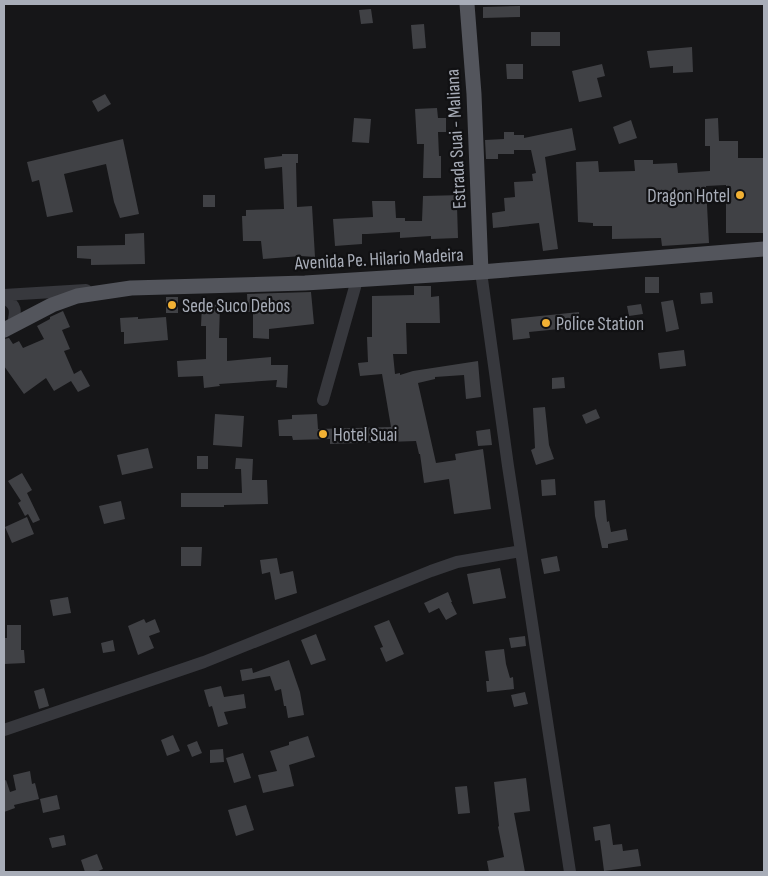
<svg xmlns="http://www.w3.org/2000/svg" width="768" height="876" font-family="'Sofia Sans Condensed',sans-serif">
<style>
.building{fill:#404145}
.lines{fill:none;stroke-linecap:round;stroke-linejoin:round}
.minor{stroke:#37383d;stroke-width:12}
.major{stroke:#53555c;stroke-width:15}
.poi-dot{fill:#f2b134;stroke:#111113;stroke-width:2}
.labels{text-anchor:middle;stroke-width:4.5;stroke-linejoin:round;paint-order:stroke}
.street-label{font-size:19px;fill:#a8adb8;stroke:#111113}
.poi-label{font-size:19px;fill:#a8adb8;stroke:#111113;text-anchor:start}
</style>
<rect width="100%" height="100%" fill="#161618"/>
<!-- building -->
<path class="building" d="M520 6V17L483 18V7Z
M371 9 373 23 361 24 359 10Z
M424 24 426 48 413 49 411 25Z
M531 32H560V46H531Z
M692 47 693 72 673 73V66L650 68 647 51Z
M506 64H523V79H507Z
M602 64 605 76 597 78 602 97 579 102 572 71Z
M105 94 111 104 98 112 92 101Z
M437 108 438 118H446V132H438L439 156H441V178H423L424 144H417L415 109Z
M354 118 371 119 369 143 352 142Z
M718 118 719 141H738V158H764V233H726V185L706 186 709 243 662 246 661 238 612 239V226H593V223L578 222 576 162 598 161 599 172 635 171 634 160H653V164L677 163 678 173 710 171V146H705V119Z
M631 120 637 138 619 144 613 127Z
M572 128 576 150 545 157 558 249 543 251 539 223 493 228 492 213 505 211 504 198 515 197 514 182 533 181 532 174 536 173 531 150H514V154H498V159H486L485 140 504 139V132H514V135H524V138Z
M123 139 139 214 120 218 114 202 106 164 64 174 73 212 47 217 39 180 32 182 27 162Z
M282 154H298V163H296L297 207 312 206 315 257 301 256 263 259 261 241H243L242 216H246V210L284 209 282 167 265 169 264 158 282 156Z
M203 195H215V207H203Z
M463 195V205L457 206 458 238 431 239V236L400 238V232L367 234H362V244L335 246 333 219 373 217 372 201H395L396 218H405V221H422L423 196Z
M144 233 145 264 91 265V259L77 258V246L125 245V234Z
M645 277H659V293H645Z
M414 286H431V297L439 296 440 323H406L407 354H393L395 374 400 373V375L413 371 478 361 481 397 466 399 464 375 435 377V379L418 383 436 463 456 460 455 454 483 449 491 509 454 514 449 479 424 483 420 454H419L416 441 330 444V439L293 440 292 436H279L278 420 292 419V415L317 414 318 429 391 427 382 374 360 376 358 363 368 362 367 337H372V296L414 295Z
M311 292 314 324 269 329V339L253 338V312H248L247 294Z
M712 292 713 303 701 304 700 293Z
M166 297H178V313H166Z
M673 300 679 329 666 332 661 302Z
M202 304 220 305 219 338H227V361L271 357V365H288L287 388 276 387 277 380 219 384 220 386 204 388 203 376 178 377 177 361 206 359V326H201Z
M641 304 643 314 629 316 627 306Z
M63 311 70 327 62 330 70 349 64 351 74 374 81 370 90 386 78 392 71 381 54 391 46 378 24 394 4 366V339L9 338 13 344 19 341 23 348 44 339 37 326 50 319V317Z
M579 312 580 327 529 332 530 338 513 340 511 319Z
M138 317V319L166 317 168 340 124 344V332H121L120 318Z
M684 350 686 366 660 369 658 353Z
M564 377 565 388 552 389V378Z
M545 407 549 445 554 459 536 465 531 450 535 448 533 408Z
M596 409 600 418 586 424 582 415Z
M215 414 244 416 242 447 213 445Z
M490 429 492 445 478 446 476 431Z
M148 448 153 468 122 475 117 455Z
M197 456H208V469H197Z
M236 458 253 459 252 480H267L268 504 224 505V507H181V493H242L241 469H235Z
M22 473 32 490 27 493 40 520 33 523 28 514 25 516 18 503 21 501 8 481Z
M555 479 556 495 542 496 541 480Z
M605 500 607 522 609 521 611 532 626 529 628 540 608 544V548H602L595 516 594 501Z
M121 501 125 519 104 524 99 506Z
M27 517 34 534 12 543 5 527Z
M181 547H202L201 566H181Z
M557 556 560 571 544 574 541 559Z
M277 558 280 574 293 571 297 593 275 600 270 572 262 574 260 560Z
M500 568 506 598 473 604 467 574Z
M448 592 452 602H451L457 614 446 620 439 608 429 613 424 603Z
M68 597 71 613 53 616 50 600Z
M144 619 146 623 155 619 160 632 149 636 154 648 138 655 128 626Z
M389 620 404 654 386 662 380 648 383 647 374 626Z
M7 625H21V650H24L25 663 4 664V638H7Z
M316 634 326 660 311 665 301 640Z
M525 636 526 646 511 648 509 638Z
M113 640 115 651 103 653 101 643Z
M504 649 506 664 510 678 513 677 514 689 487 692 486 681H489L485 651Z
M289 660 300 692 304 715 288 718 286 706H284L281 689 275 691 270 676 242 681 240 670 252 668 253 673Z
M221 686 224 697 244 694 246 708 224 712 228 724 218 727 212 706 209 707 204 690Z
M44 688 49 706 39 709 34 691Z
M525 692 528 704 514 707 511 695Z
M173 735 180 751 167 756 161 740Z
M308 736 315 757 289 765 294 786 263 793 258 775 277 771 270 751 289 745V742Z
M197 741 202 753 192 757 187 745Z
M223 749 224 762 210 763V750Z
M243 753 251 778 234 783 226 758Z
M30 771 32 784 35 783 39 799 14 805 15 808 4 812V781L6 780 10 792 16 790 13 775Z
M526 778 530 811 514 813 525 872H489L487 861 504 857 498 827 499 826 494 782Z
M467 786 470 813 458 814 455 787Z
M57 795 60 809 43 813 40 799Z
M246 805 254 830 236 836 228 810Z
M610 824 613 845 622 844 623 851 638 849 641 866 604 871 600 840 595 841 593 827Z
M64 835 66 845 52 848 49 838Z
M97 854 103 869 96 872H85L81 860Z"/>
<g class="lines">
<!-- minor -->
<path class="minor" d="M481 272 508 466 570 872
M4 295 86 290
M4 298C17 305 16 311 13 324
M323 400 357 280
M4 730 204 662 431 571 457 562 521 551"/>
<!-- major -->
<path class="major" d="M467 4 474 94 481 272
M4 330 52 305 77 296 131 288 305 283 481 272 764 249"/>
</g>
<!-- markers -->
<g class="poi-dot">
<circle cx="740" cy="195" r="5"/>
<circle cx="172" cy="305" r="5"/>
<circle cx="546" cy="323" r="5"/>
<circle cx="323" cy="434" r="5"/>
</g>
<g class="labels">
<!-- street labels -->
<g class="street-label">
<text transform="translate(455 139) rotate(-93)" y="7">Estrada Suai - Maliana</text>
<text transform="translate(379 258) rotate(-3)" y="7">Avenida Pe. Hilario Madeira</text>
</g>
<!-- poi labels -->
<g class="poi-label">
<text x="730" y="202" text-anchor="end">Dragon Hotel</text>
<text x="182" y="312">Sede Suco Debos</text>
<text x="556" y="330">Police Station</text>
<text x="333" y="441">Hotel Suai</text>
</g>
</g>
<!-- border -->
<rect width="768" height="876" fill="none" stroke="#a8adb8" stroke-width="10"/>
</svg>
